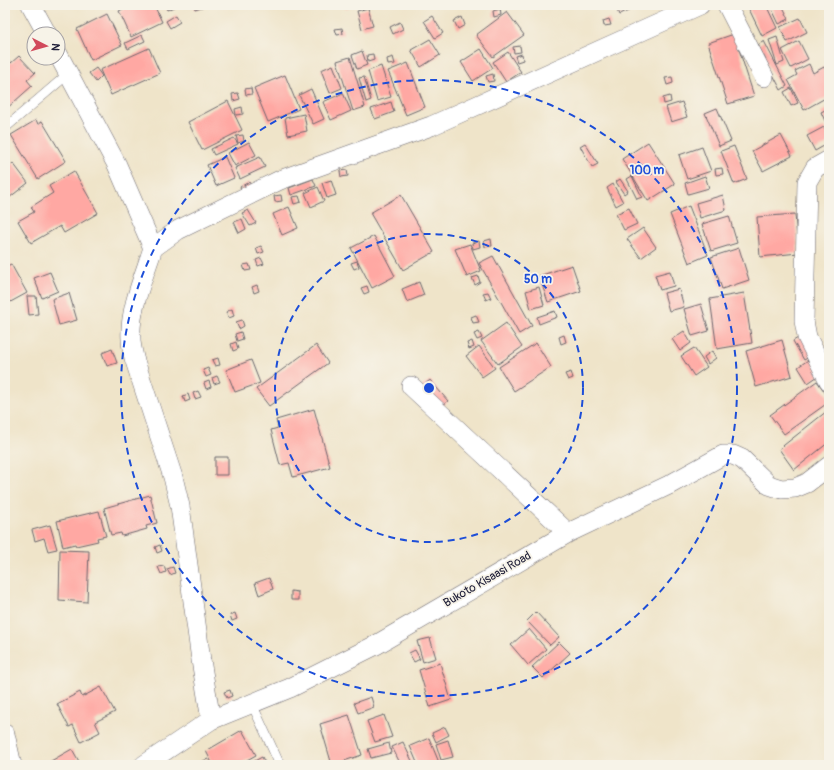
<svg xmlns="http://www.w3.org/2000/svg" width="834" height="770" font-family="Pangolin,sans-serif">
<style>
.building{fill:#ffa8a3}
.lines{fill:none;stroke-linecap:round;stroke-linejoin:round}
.service-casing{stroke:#6a666d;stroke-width:10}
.minor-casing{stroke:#6a666d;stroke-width:20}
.service{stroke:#fff;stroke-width:9}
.minor{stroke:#fff;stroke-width:19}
.ring{fill:none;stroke:#1d4ed8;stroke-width:2;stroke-dasharray:7 5}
.labels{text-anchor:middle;stroke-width:3.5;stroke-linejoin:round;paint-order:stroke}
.street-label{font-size:12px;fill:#22223b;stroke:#f7f3e8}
.centre{fill:#1d4ed8;stroke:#f7f3e8;stroke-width:2}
.ring-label{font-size:12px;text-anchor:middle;font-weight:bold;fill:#1d4ed8;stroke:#f7f3e8;stroke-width:3.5;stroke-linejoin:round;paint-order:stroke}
</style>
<rect width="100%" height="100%" fill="#f7f3e8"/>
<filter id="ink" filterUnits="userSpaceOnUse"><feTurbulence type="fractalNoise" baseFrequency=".025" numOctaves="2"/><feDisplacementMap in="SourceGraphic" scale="8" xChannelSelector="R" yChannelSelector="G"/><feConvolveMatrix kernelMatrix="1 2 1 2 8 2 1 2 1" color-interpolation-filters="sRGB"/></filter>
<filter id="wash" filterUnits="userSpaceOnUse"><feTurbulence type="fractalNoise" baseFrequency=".012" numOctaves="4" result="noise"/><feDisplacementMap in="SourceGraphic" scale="16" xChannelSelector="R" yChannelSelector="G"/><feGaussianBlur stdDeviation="0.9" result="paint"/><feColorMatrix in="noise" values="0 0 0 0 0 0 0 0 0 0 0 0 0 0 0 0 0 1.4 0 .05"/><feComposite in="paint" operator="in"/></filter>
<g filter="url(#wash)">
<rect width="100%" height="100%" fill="#efe4c9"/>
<g id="blocks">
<!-- building -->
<path class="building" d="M130 5H154L162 22 131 37 119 11Z
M165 5H178L167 10Z
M194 5H208L195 9Z
M344 5H354L346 9Z
M615 5H642L619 15Z
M757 5H766L777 28 762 36 749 9Z
M770 5H782L789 19 779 24Z
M368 8 373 26 362 29 357 11Z
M500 9 501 15 494 17 493 11Z
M507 12 524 35 493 57 476 35Z
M107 14 122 45 91 60 77 29Z
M176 15 180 22 170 28 166 21Z
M432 16 443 33 435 38 424 21Z
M462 17 465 25 458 29 454 21Z
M800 18 807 32 787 42 780 27Z
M609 19 611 25 604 26 603 21Z
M400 22 403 29 393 34 390 27Z
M342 28 343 34 337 35 335 29Z
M734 34 754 96 728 104 708 43Z
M142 35 145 41 128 49 125 43Z
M777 37 784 62 777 65 769 40Z
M430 39 440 55 421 67 411 50Z
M764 41 787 86 781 90 758 45Z
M799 41 808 59 791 68 782 50Z
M520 46 521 52 514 53 513 47Z
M149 48 160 73 111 95 100 70Z
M481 49 493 68 473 81 461 62Z
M362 51 367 65 357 69 352 55Z
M508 52 521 72 506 82 493 62Z
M373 54 374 60 368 62 367 55Z
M522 54 523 60 517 62 515 56Z
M5 56 11 63 19 56 35 73 27 80 32 86 5 110Z
M350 57 365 107 353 111 337 61Z
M393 57 395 64 388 65 387 59Z
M408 63 425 107 406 115 388 71Z
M809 64 813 73 824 67 829 75V96L804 110 788 80 797 75 795 71Z
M333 65 342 88 330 93 321 70Z
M381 66 391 97 377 101 368 71Z
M96 68 102 76 96 82 89 73Z
M493 74 494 81 488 82 486 76Z
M285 75 299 109 268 122 254 88Z
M364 77 371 100 366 102 359 78Z
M672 77 673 83 667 85 665 78Z
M251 88 252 94 246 95 245 89Z
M791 88 798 103 791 106 784 92Z
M311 89 324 119 313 124 299 95Z
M238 93 240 99 233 101 232 94Z
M343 93 351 111 331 120 323 102Z
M670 96 671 102 664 104 663 98Z
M228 101 242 130 202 150 188 122Z
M391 102 394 112 375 119 371 109Z
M682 102 687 117 671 122 666 107Z
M242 107 243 114 236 115 235 109Z
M717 108 731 141 719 146 705 113Z
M829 108V119L825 121 821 112Z
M304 114 307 131 288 135 285 118Z
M36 120 38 124 42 121 66 161 38 179 11 135Z
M824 127 829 136V143L815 151 807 136Z
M243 135 244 141 238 143 236 136Z
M781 135 792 156 763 171 752 151Z
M234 138 238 144 214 155 211 149Z
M249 142 256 155 235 166 228 153Z
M648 142 675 184 648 201 622 159Z
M585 143 598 164 592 167 580 146Z
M734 146 747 179 734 184 721 151Z
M702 147 711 171 687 179 679 155Z
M225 157 234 178 216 186 207 165Z
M260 157 265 167 240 179 235 168Z
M13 163 28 183 5 201V170Z
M722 168 723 174 716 175 715 169Z
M347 170 348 176 341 177 340 171Z
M74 171 98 213 64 233 60 226 31 243 18 221 34 212 31 207 53 193 49 186Z
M632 176 642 197 637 199 627 179Z
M705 176 709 188 688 194 685 183Z
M313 179 316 186 291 195 289 188Z
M620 179 628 191 624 194 616 182Z
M331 180 336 195 327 198 322 183Z
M249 182 254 190 245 195 240 187Z
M613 184 623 202 616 206 607 188Z
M318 187 324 201 311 207 305 193Z
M281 195 282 201 275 202 274 196Z
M401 195 434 252 403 270 370 213Z
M723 195 726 210 700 218 696 203Z
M299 196 301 202 294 204 292 197Z
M689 206 708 255 689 263 670 214Z
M289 207 298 228 282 235 273 214Z
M629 208 637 224 624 230 616 214Z
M248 210 256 223 250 226 242 213Z
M795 214 798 253 760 257 757 217Z
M729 216 737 243 711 251 702 224Z
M242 219 246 229 239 233 234 222Z
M643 228 656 247 641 258 627 239Z
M374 236 395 276 372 288 351 248Z
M491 239 492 246 485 247 484 241Z
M479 241 480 247 473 249 472 243Z
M470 244 481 271 467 277 455 249Z
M261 246 264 252 258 254 256 248Z
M739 248 749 280 722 289 711 257Z
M493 256 532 326 519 334 479 263Z
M261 258 264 264 258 266 256 260Z
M357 261 359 267 354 269 351 263Z
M11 264 27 293 5 305V267Z
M249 264 251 270 245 271 243 265Z
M572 265 581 291 548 302 539 276Z
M670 271 674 286 660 290 655 275Z
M50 272 58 291 42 298 34 278Z
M478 276 480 282 475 285 472 278Z
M419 282 424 295 407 302 402 289Z
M257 285 259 291 254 293 252 287Z
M367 286 369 292 364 294 361 288Z
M539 287 544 305 531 309 526 291Z
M679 289 684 307 669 311 664 293Z
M488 292 491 298 486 300 483 293Z
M69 293 77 320 59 325 52 299Z
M744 293 752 343 717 349 710 299Z
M27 296H36L38 314 29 315Z
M701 304 709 331 692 336 684 309Z
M232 309 234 316 229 318 226 312Z
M555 311 557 317 539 324 537 317Z
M476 315 479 322 473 323 471 317Z
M242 320 244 326 239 329 236 322Z
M506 323 522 347 498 364 481 341Z
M684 331 691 343 680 351 672 339Z
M241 332 243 339 237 341 235 334Z
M479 332 482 338 477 340 474 334Z
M564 335 566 342 561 344 559 337Z
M803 335 814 354 804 360 793 341Z
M782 340 792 376 756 387 746 351Z
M472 341 474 347 469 349 467 343Z
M236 342 238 349 233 351 231 344Z
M536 343 551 367 514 391 499 367Z
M316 345 328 363 269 406 256 389Z
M479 346 495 368 482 377 466 356Z
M694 348 707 367 694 376 681 356Z
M112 349 117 363 107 366 102 353Z
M712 351 716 358 708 364 704 357Z
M218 358 220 365 215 366 212 360Z
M811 358 821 374 808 383 798 367Z
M251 360 260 383 235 392 226 370Z
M208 368 211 375 206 377 203 370Z
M571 372 573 378 568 380 565 374Z
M217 376 220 382 214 384 212 378Z
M430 380 448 401 436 411 418 390Z
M209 381 211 387 206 389 204 383Z
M817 381 829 398V402L784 434 770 415Z
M198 391 201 397 195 399 193 393Z
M188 394 190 400 185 402 183 396Z
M314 409 330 467 293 477 289 463 280 465 271 430 278 428 276 420Z
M827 411 829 413V442L794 470 779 449Z
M215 457H228V475H215Z
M150 495 157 523 146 526 147 529 122 536 121 533 111 535 104 508Z
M99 511 106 536 97 538 98 541 76 546 75 544 63 547 57 521Z
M50 525 57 549 48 551 44 538 35 541 32 530Z
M160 545 162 551 157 553 155 547Z
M60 550 89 551 87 602 59 600Z
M164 566 166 572 161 574 158 567Z
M173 567 175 573 170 575 167 569Z
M269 578 273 589 259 595 255 583Z
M291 591 298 592V600H291Z
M536 612 559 637 550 645 527 621Z
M235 613 237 619 232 621 230 615Z
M529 629 546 649 528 665 511 645Z
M430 638 436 658 423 662 417 641Z
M559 642 570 653 543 678 532 667Z
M415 650 420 659 414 662 409 653Z
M440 663 451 700 430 707 419 670Z
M101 687 115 712 95 722 100 732 81 742 73 725 69 727 57 704 80 692 82 697Z
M230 690 232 696 227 698 224 692Z
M371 697 374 707 358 713 354 703Z
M349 715 362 755 332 765 320 724Z
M384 715 392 737 375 742 367 721Z
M445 727 449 735 436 742 432 733Z
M242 730 256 755 238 765H213L206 751Z
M429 738 440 765H418L410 746Z
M448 740 453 757 441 760 436 744Z
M403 742 413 763 409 765H401L392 747Z
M389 743 391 753 371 758 368 749Z
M72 749 81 765H44Z
M262 757 266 765H247Z
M208 759 211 765H204L203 761Z"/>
</g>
</g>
<g filter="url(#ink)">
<use href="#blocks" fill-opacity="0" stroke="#6a666d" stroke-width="1"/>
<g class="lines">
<!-- service casing -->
<g class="service-casing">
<path id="service" d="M5 128 68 74
M252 704 280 765"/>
</g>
<!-- minor casing -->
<g class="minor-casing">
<path id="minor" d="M31 5 47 34
M727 5 764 77
M58 54 117 165 153 248C144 276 129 310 131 339 131 346 133 352 134 358L173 477 180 506 201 660 211 720
M829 160 815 168 807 182 804 321 807 337 829 381
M153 248 178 230 280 180 431 126 700 5
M411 386 568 533
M5 734 12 765
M144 765 211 720 290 688 376 645 568 533 669 485 723 455H733L742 459 769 485 781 489 795 488 807 483 829 466"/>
</g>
<!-- service -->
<use href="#service" class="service"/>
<!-- minor -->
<use href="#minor" class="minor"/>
</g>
</g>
<!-- distance rings -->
<g class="ring">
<circle cx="429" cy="388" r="154"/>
<circle cx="429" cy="388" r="308"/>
</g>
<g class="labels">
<!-- street labels -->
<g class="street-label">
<text transform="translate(487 579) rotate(-30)" y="4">Bukoto Kisaasi Road</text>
</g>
</g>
<circle cx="429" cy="388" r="6" class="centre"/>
<g class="ring-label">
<text x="647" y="174">100 m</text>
<text x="538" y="283">50 m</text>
</g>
<!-- margin -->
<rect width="834" height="770" fill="none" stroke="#f7f3e8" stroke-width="20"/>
<!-- north arrow -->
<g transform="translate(46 46) rotate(96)"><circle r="19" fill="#f7f3e8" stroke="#a29fa3"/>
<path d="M0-3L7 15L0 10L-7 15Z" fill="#d1495b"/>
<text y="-6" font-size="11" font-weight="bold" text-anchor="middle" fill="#22223b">N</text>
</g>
</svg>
